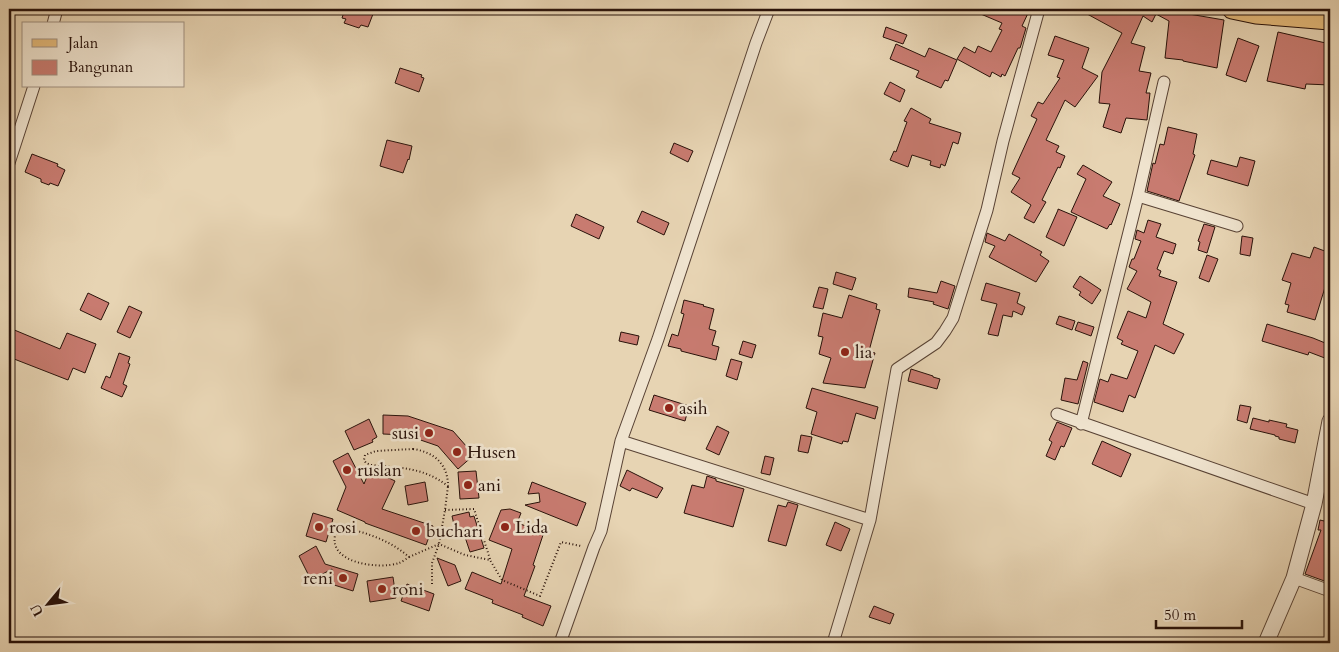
<svg xmlns="http://www.w3.org/2000/svg" width="1339" height="652" font-family="Cardo,serif">
<style>
.building{fill:#c87b70;stroke:#29120a}
.lines{fill:none;stroke-linecap:round;stroke-linejoin:round}
.minor-casing{stroke:#584234;stroke-width:13}
.tertiary-casing{stroke:#584234;stroke-width:17}
.primary-casing{stroke:#29120a;stroke-width:21}
.path{stroke:#29120a;stroke-width:2;stroke-dasharray:1 2.5;stroke-linecap:butt}
.minor{stroke:#efe3ce;stroke-width:11}
.tertiary{stroke:#efe3ce;stroke-width:15}
.primary{stroke:#e4ba7a;stroke-width:19}
.poi-dot{fill:#8f2418;stroke:#efe3ce;stroke-width:2}
.labels{text-anchor:middle;stroke-width:5;stroke-linejoin:round;paint-order:stroke}
.poi-label{font-size:18px;fill:#29120a;stroke:#efe3ce;text-anchor:start}
</style>
<rect width="100%" height="100%" fill="#e7d4b3"/>
<filter id="stains"><feTurbulence type="fractalNoise" baseFrequency=".004" numOctaves="4"/><feColorMatrix values="0 0 0 0 .2 0 0 0 0 .09 0 0 0 0 .02 0 0 0 .5 -.17"/></filter>
<radialGradient id="worn" r=".72"><stop offset=".6" stop-color="#630" stop-opacity="0"/><stop offset="1" stop-color="#630" stop-opacity=".3"/></radialGradient>
<!-- building -->
<path class="building" d="M345 9H359L373 14 368 27 361 25 359 28 344 23 346 19 342 18Z
M969 9H1030L1022 26 1026 28 1021 45 1020 48H1018L1005 76 1002 74 1001 77 992 72 990 77 957 59 964 47 975 53 978 46 991 52 1002 30 999 29 1002 23Z
M1078 9H1180L1189 11V14L1224 20 1217 68 1183 61V60L1165 58 1169 21 1156 14 1152 22 1143 16 1131 43 1145 47 1139 71 1151 73 1146 93H1150L1147 120 1126 118 1121 133 1103 127 1110 104 1099 103 1102 72 1122 33Z
M886 27 907 35 903 44 883 37Z
M1278 32 1330 44V85L1306 84 1305 89 1267 81Z
M1055 36 1089 48 1082 68 1098 76 1075 107 1065 100 1046 140 1059 146 1056 152 1065 156 1060 168 1058 167 1042 200 1046 202 1034 223 1024 218 1031 205 1011 192 1020 178 1012 174 1037 119 1031 116 1038 102 1043 104 1060 78 1057 77 1064 60 1048 55Z
M1238 38 1259 46 1246 82 1226 75Z
M896 44 925 57 929 48 957 60 948 81 945 80 941 88 916 77 919 71 890 59Z
M400 68 422 75 421 77 424 78 419 92 395 83Z
M890 82 905 90 900 102 884 94Z
M911 108 931 119 929 123 961 133 958 144 953 142 945 166 941 164 940 168 930 165 931 161 912 155 908 167 890 160 894 151 896 152 907 122 904 121Z
M1168 127 1197 134 1193 154 1195 155 1179 201 1147 191 1153 163 1155 164 1160 144 1164 145Z
M387 140 412 146 409 160 408 159 403 173 380 166Z
M674 143 693 151 688 162 670 153Z
M32 154 58 164 57 166 65 170 58 186 50 183 49 185 41 182V179L25 172Z
M1240 157 1255 161 1248 186 1207 174 1211 160 1237 167Z
M1083 165 1112 182 1103 196 1120 204 1111 225 1110 224 1107 229 1071 212 1086 179 1077 174Z
M1058 210V209L1077 217 1064 246 1046 237Z
M642 211 669 223 664 235 637 222Z
M576 214 604 227 599 239 571 226Z
M1148 220 1161 224 1156 237 1176 244 1173 254 1164 251 1157 269 1161 271 1159 276 1177 282 1163 324 1184 334 1174 354 1155 345 1135 398 1129 395 1123 412 1094 402 1100 379 1108 382 1111 374 1127 379 1138 351 1121 344 1123 341 1117 338 1128 311 1146 318 1151 302 1127 289 1137 271 1129 267 1132 259H1134L1141 241 1135 239 1137 230 1144 233Z
M1204 224 1215 227 1207 253 1198 250 1200 242 1198 241Z
M987 233 1005 241 1009 234 1042 252 1040 255 1049 261 1036 282 989 257 995 246 985 242Z
M1242 236 1253 238 1250 256 1240 254Z
M1314 247 1330 253V271L1315 320 1287 312 1289 305 1285 304 1291 283 1282 280 1292 253 1310 258Z
M1207 255 1218 259 1209 282 1199 278Z
M836 272 856 278 852 290 833 284Z
M1080 276 1101 290 1092 304 1079 295 1081 292 1073 287Z
M941 281 955 286 948 309 933 304 934 302 908 297 909 288 937 293Z
M986 283 1020 293 1017 303 1025 307 1022 315 1013 311 1012 317 1003 315 998 336 988 334 997 304 981 300Z
M819 287 828 289 823 309 813 307Z
M88 293 109 303 101 320 80 310Z
M849 295 877 304 876 309 880 310 869 351 875 353 865 388 823 383 831 358 819 354 823 337 818 336 823 313 842 318Z
M684 300 704 305 703 306 714 309 709 329 716 331 712 345 719 347 716 360 681 351V349L668 346 672 334 678 336 684 314 681 313Z
M129 306 142 312 130 338 117 332Z
M1059 316 1075 321 1072 330 1056 324Z
M1078 322 1094 327 1091 336 1075 330Z
M1267 324 1313 338 1330 345V360L1309 352 1308 355 1262 341Z
M12 329 60 349 67 333 96 344 85 373 73 368 68 380 9 357V330L11 331Z
M621 332 639 336 637 345 619 341Z
M743 341 756 345 752 358 739 354Z
M119 353 130 357 128 363 130 364 123 384 127 386 122 397 101 388 106 376 110 378Z
M731 359 742 362 737 380 726 376Z
M1083 361 1088 363 1078 404 1061 400 1065 378 1077 380Z
M911 369 933 376V377L940 379 937 389 908 381Z
M812 388 878 407 875 419 856 413 848 442 843 441 842 444 811 434 817 412 806 408Z
M654 395 689 406 685 421 649 410Z
M1240 405 1251 407 1247 423 1237 420Z
M383 415 408 416 453 431 474 455 458 469 438 446 406 435 383 434Z
M1253 418 1269 422V420L1287 424 1286 427 1298 430 1295 443 1279 439V437L1275 436V435L1250 429Z
M369 419 377 437 372 440 373 442 354 450 345 431Z
M1057 422 1072 428 1064 447 1061 446 1055 460 1046 456 1052 442 1049 440Z
M717 426 729 432 719 455 706 449Z
M801 435 812 437 808 453 798 451Z
M1102 441 1131 454 1121 477 1092 464Z
M348 453 364 484 370 469 395 481 382 509 433 526 426 545 365 523V522L337 510 346 487 333 461Z
M765 456 774 458 770 475 761 473Z
M627 470 663 488 657 498 632 488 630 491 620 486Z
M476 471 479 498 460 499 458 472Z
M707 476 716 479V481L744 489 733 527 684 513 692 485 704 488Z
M425 482 428 501 408 505 405 486Z
M532 482 586 503 577 526 525 505 540 502 539 493 528 494Z
M788 502 798 505 786 546 768 541 778 505 786 507Z
M1329 506 1330 507V583L1305 574 1321 530H1318L1320 520 1324 521Z
M510 509 521 513 517 523 544 532 533 565 535 566 524 596 551 606 543 626 522 617 523 615 492 603 493 600 465 589 472 572 501 584 512 549 489 540 501 510Z
M469 512 470 517 474 516 484 548 470 552 462 528 455 529 452 516Z
M313 513 333 519 326 542 306 536Z
M835 522 850 529 841 551 826 545Z
M316 546 325 564 358 574 353 591 328 583 332 569 311 580 299 556Z
M437 558 455 565 461 581 448 586Z
M393 577 396 598 370 602 367 581Z
M407 584 434 594 429 611 401 601Z
M874 606 894 614 890 624 869 617Z"/>
<g class="lines">
<!-- minor casing -->
<g class="minor-casing">
<path id="minor" d="M53 24 57 9
M9 163 34 86
M1138 196 1237 226
M1057 414 1314 504
M1081 424 1138 196 1164 82
M621 441 870 520
M1294 578 1330 591
M560 643 594 547 601 531 621 441 658 339 756 43 769 9
M833 643 870 520 897 369 936 343 945 331 953 318 987 210 1003 141 1039 9"/>
</g>
<!-- tertiary casing -->
<g class="tertiary-casing">
<path id="tertiary" d="M1266 643 1294 578 1314 504 1330 421"/>
</g>
<!-- primary casing -->
<g class="primary-casing">
<path id="primary" d="M1232 9 1256 14 1330 20"/>
</g>
<!-- path -->
<path class="path" d="M413 449C434 452 448 464 448 486 423 467 400 468 371 465L366 463 364 460 365 455 376 451Z
M445 510 474 509 490 559
M349 529C371 534 392 542 409 557 406 559 402 562 399 563 379 570 325 563 336 532L342 530Z
M409 557 439 544 465 555 490 560 502 580 540 596 561 542 581 546
M432 584V563L439 544 445 510 448 486"/>
<!-- minor -->
<use href="#minor" class="minor"/>
<!-- tertiary -->
<use href="#tertiary" class="tertiary"/>
<!-- primary -->
<use href="#primary" class="primary"/>
</g>
<!-- markers -->
<g class="poi-dot">
<circle cx="845" cy="352" r="5"/>
<circle cx="669" cy="408" r="5"/>
<circle cx="429" cy="433" r="5"/>
<circle cx="457" cy="452" r="5"/>
<circle cx="347" cy="470" r="5"/>
<circle cx="468" cy="485" r="5"/>
<circle cx="319" cy="527" r="5"/>
<circle cx="505" cy="527" r="5"/>
<circle cx="416" cy="531" r="5"/>
<circle cx="343" cy="578" r="5"/>
<circle cx="382" cy="589" r="5"/>
</g>
<g class="labels">
<!-- poi labels -->
<g class="poi-label">
<text x="855" y="358">lia</text>
<text x="679" y="414">asih</text>
<text x="419" y="439" text-anchor="end">susi</text>
<text x="467" y="458">Husen</text>
<text x="357" y="476">ruslan</text>
<text x="478" y="491">ani</text>
<text x="329" y="533">rosi</text>
<text x="515" y="533">Lida</text>
<text x="426" y="537">buchari</text>
<text x="333" y="584" text-anchor="end">reni</text>
<text x="392" y="595">roni</text>
</g>
</g>
<!-- margin -->
<rect width="1339" height="652" fill="none" stroke="#e7d4b3" stroke-width="30"/>
<rect x="10" y="10" width="1319" height="632" fill="none" stroke="#29120a" stroke-width="2.5"/>
<rect x="15" y="15" width="1309" height="622" fill="none" stroke="#29120a"/>
<!-- legend -->
<rect x="22" y="22" width="162" height="65" fill="#efe3ce" stroke="#a08f80"/>
<rect x="32" y="39" width="25" height="8" fill="#e4ba7a" stroke="#a08f80"/>
<text x="68" y="48" font-size="15" fill="#29120a">Jalan</text>
<rect x="32" y="60" width="25" height="15" fill="#c87b70" stroke="#a08f80"/>
<text x="68" y="72" font-size="15" fill="#29120a">Bangunan</text>
<!-- north arrow -->
<g transform="translate(48 604) rotate(241)" stroke="#efe3ce" stroke-width="4" paint-order="stroke">
<path d="M0-4L9 19L0 12L-9 19Z" fill="#29120a"/>
<text y="-8" font-size="14" font-weight="bold" text-anchor="middle" fill="#29120a">U</text>
</g>
<!-- scale -->
<path d="M1156 620v8h86v-8" fill="none" stroke="#29120a" stroke-width="2.5"/>
<text x="1164" y="620" font-size="15" fill="#29120a" stroke="#efe3ce" stroke-width="4" paint-order="stroke">50 m</text>
<rect width="100%" height="100%" filter="url(#stains)"/>
<rect width="100%" height="100%" fill="url(#worn)"/>
</svg>
